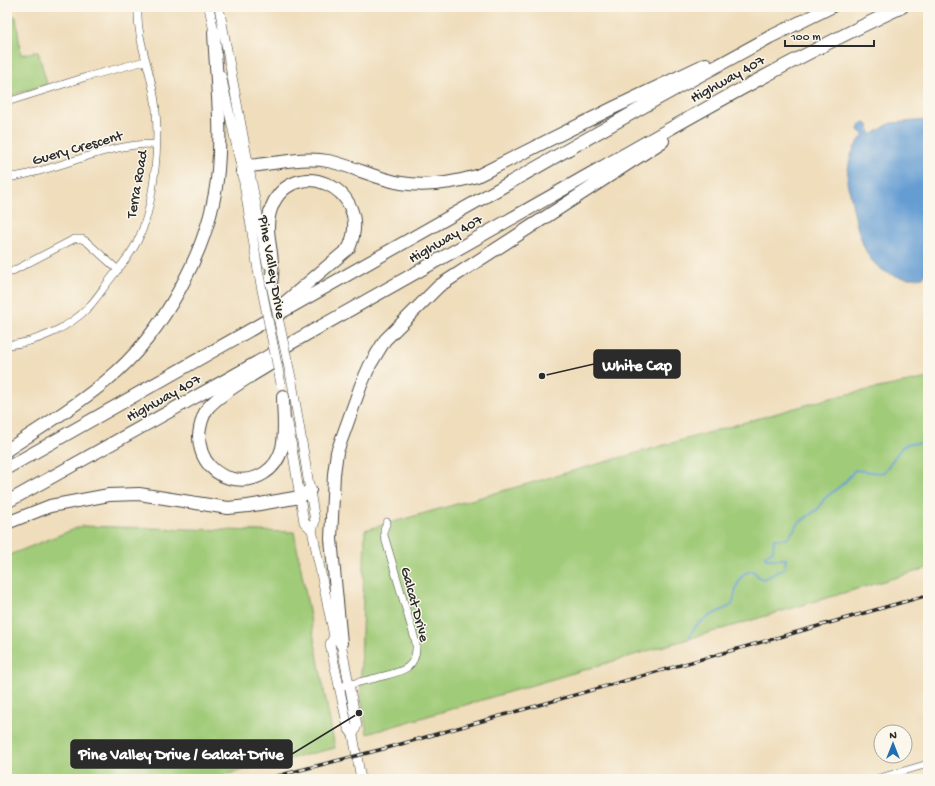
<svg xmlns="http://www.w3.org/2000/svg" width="935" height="786" font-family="'Gochi Hand',sans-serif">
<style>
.green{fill:#a0cb78;stroke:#667b52}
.water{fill:#659dd3;stroke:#48647f}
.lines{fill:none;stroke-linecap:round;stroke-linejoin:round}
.stream{stroke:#659dd3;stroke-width:2}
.street-casing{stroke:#484641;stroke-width:8}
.secondary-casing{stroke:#484641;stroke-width:10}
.highway-casing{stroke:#484641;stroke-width:14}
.street{stroke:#fff;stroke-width:7}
.secondary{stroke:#fff;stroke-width:9}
.highway{stroke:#fff;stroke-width:12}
.rail-casing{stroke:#2b2b2b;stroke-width:3.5}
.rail{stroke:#fbf7ec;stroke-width:2;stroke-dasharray:6;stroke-linecap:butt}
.secondary-bridge-casing{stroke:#484641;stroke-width:10;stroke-linecap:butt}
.secondary-bridge{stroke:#fff;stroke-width:9}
.labels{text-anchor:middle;stroke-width:3;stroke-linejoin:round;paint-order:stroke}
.street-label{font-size:15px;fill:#2b2b2b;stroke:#fbf7ec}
.leader{fill:none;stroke:#2b2b2b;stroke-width:1.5}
.callout-dot{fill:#2b2b2b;stroke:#fbf7ec;stroke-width:1.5}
.callout{fill:#2b2b2b;stroke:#2b2b2b;stroke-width:1.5}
.callout-label{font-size:16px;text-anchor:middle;font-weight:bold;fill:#fff}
</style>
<rect width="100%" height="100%" fill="#fbf7ec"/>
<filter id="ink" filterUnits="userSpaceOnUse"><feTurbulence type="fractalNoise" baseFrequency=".025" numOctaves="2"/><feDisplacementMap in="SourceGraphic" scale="8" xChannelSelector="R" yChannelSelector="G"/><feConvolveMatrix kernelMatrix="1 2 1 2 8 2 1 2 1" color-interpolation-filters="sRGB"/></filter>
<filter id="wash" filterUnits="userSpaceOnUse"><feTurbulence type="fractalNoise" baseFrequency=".012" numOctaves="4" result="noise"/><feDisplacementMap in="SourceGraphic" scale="16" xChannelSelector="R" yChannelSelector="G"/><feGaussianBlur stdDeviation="0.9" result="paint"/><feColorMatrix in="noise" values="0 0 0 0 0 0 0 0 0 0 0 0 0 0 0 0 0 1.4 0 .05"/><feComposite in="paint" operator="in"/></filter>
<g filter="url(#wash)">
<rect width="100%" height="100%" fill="#efddbb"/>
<!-- green -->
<path class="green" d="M7 13 16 17 21 55 38 51 47 84 7 97Z
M928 378V568L367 734 361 697V666L365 530 834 397Z
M82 526 294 532 335 748 207 779H7V556Z"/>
<!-- water -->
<path class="water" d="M928 120V270L923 277C905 280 889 277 875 264 860 250 854 212 850 193 849 189 847 185 847 181 848 162 851 148 864 135L858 130 860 124 865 123 868 125 871 135 891 123Z"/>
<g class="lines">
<!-- stream -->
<path class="stream" d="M690 638C692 621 718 613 732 605 736 592 737 571 753 571L760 578 764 579 784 569 786 559H766L765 556 773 551 774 539H787L799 523 819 508 824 499 844 483 855 470 879 473 884 472 902 447 910 443 926 444 928 442"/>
</g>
</g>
<g filter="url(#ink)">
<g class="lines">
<!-- street casing -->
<g class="street-casing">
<path id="street" d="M7 102 86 77 145 61
M7 174 13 177C61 169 108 143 156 144
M7 274 74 239H82L87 242 118 270
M7 345C36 343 68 328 88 308 97 298 104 287 112 277 121 266 131 254 137 242 154 209 159 148 156 111 154 75 136 43 138 7
M339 687C351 684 363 681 376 678 397 672 418 672 416 643L384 535V529L387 522
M876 779 928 764"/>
</g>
<!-- secondary casing -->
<g class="secondary-casing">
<path id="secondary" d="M209 7 215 37
M219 7 267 264
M221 75 242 171 258 270
M292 382 315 521 312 530
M288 423 304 522 312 530 334 636 330 644 348 728 353 735 361 779
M338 640 341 643 357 725 353 735"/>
</g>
<!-- highway casing -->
<g class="highway-casing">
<path id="highway" d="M242 171 249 166C274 164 303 156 328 161 353 166 376 179 401 183 426 187 453 183 477 176L613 108 706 64
M271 285C272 278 273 270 272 263 271 246 265 229 270 212 288 151 376 186 349 248L283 304
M277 360C259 371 218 394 207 409 202 417 200 426 199 435 199 489 270 495 282 448 286 431 283 413 283 396
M7 450C40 428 75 407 106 381 164 334 212 245 218 170 222 124 216 78 214 32
M7 468 657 99 770 37 831 7
M7 502C175 409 342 315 509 220 639 147 767 70 902 7
M7 523 50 506 109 495 139 494 228 508 248 506 300 497 310 490
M341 643 331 539 334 474 337 452 361 385 370 365 385 340 439 286 663 141"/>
</g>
<!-- street -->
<use href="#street" class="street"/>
<!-- secondary -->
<use href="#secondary" class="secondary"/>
<!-- highway -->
<use href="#highway" class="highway"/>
<!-- rail casing -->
<g class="rail-casing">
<path id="rail" d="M265 779 387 748 928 595"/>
</g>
<!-- rail -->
<use href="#rail" class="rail"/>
<!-- secondary-bridge casing -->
<g class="secondary-bridge-casing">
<path id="secondary-bridge" d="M258 270 281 384
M271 285 292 382"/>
</g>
<!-- secondary-bridge -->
<use href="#secondary-bridge" class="secondary-bridge"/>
</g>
</g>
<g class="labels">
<!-- street labels -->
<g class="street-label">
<text transform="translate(727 78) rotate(-29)" y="5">Highway 407</text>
<text transform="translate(77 147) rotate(-16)" y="5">Guery Crescent</text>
<text transform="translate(136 184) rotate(-80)" y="5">Terra Road</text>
<text transform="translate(445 238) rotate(-30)" y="5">Highway 407</text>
<text transform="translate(273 267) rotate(80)" y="5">Pine Valley Drive</text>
<text transform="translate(163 397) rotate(-29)" y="5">Highway 407</text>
<text transform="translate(416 604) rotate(75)" y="5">Galcat Drive</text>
</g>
</g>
<!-- callouts -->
<path class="leader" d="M542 376L594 364M359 713L292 754"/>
<g class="callout-dot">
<circle cx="542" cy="376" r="4"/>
<circle cx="359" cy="713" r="4"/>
</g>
<g class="callout">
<rect x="594" y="350" width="86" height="28" rx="4"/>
<rect x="71" y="740" width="221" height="28" rx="4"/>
</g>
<g class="callout-label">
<text x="637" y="370">White Cap</text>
<text x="181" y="759">Pine Valley Drive / Galcat Drive</text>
</g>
<!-- margin -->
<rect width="935" height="786" fill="none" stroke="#fbf7ec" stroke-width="24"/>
<!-- north arrow -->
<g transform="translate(893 744)"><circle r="19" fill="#fbf7ec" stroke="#a8a59f"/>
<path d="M0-3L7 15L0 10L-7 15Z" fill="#1f6fb2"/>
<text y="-6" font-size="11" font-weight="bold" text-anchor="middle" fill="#2b2b2b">N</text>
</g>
<!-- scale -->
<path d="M785 40v6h89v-6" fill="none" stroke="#2b2b2b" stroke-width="2"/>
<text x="791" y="40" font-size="12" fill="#2b2b2b" stroke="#fbf7ec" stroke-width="3" paint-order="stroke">100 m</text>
</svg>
